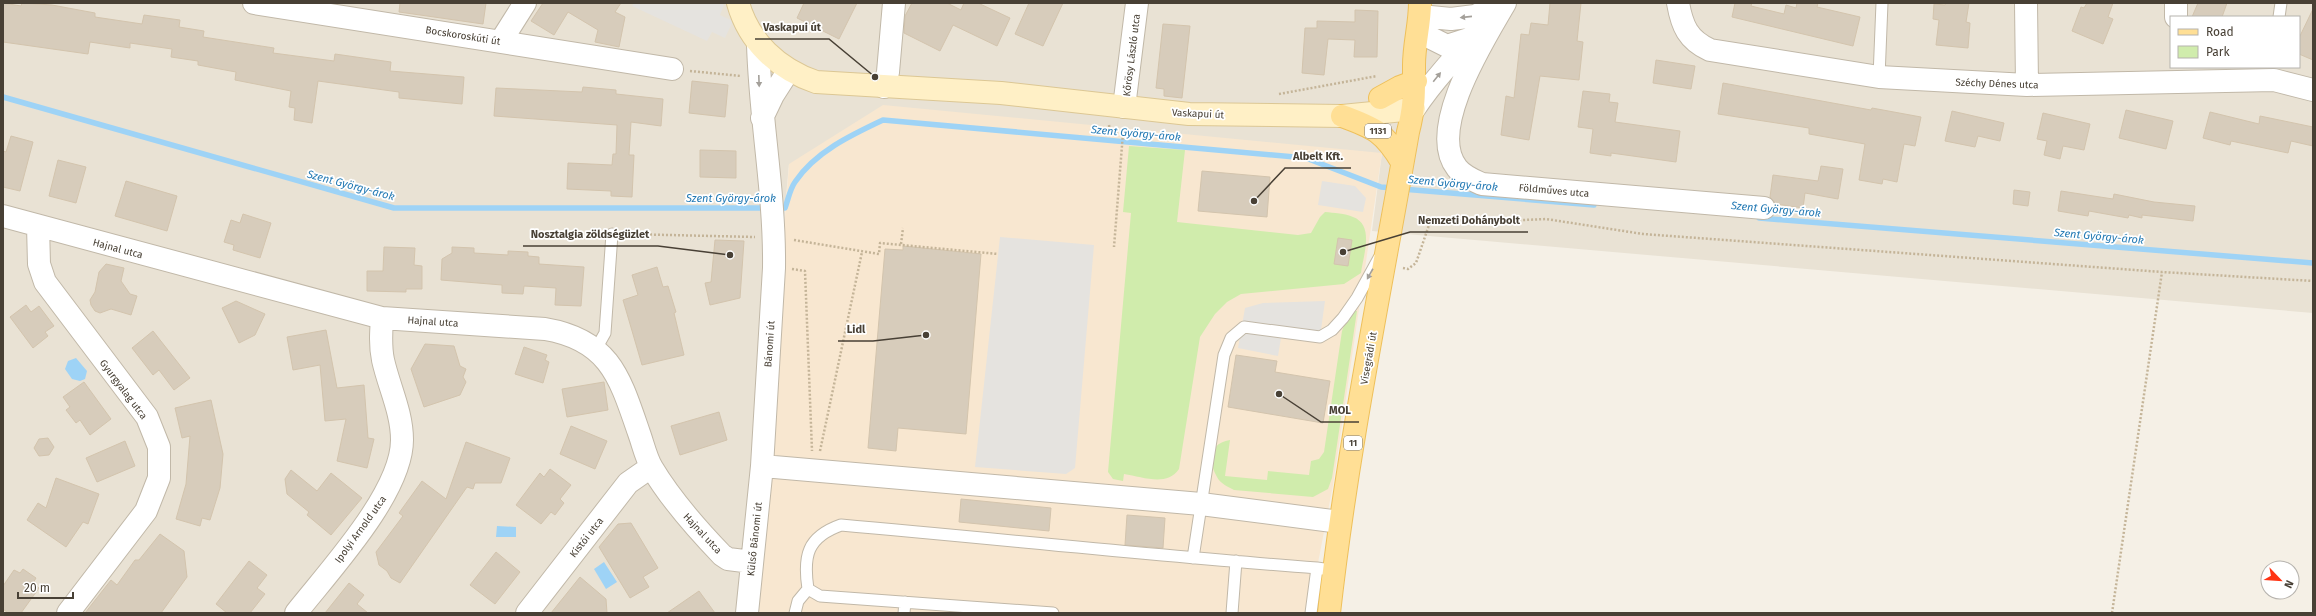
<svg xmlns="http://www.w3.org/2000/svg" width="2316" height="616" font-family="'Fira Sans',sans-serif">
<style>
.residential{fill:#e9e2d4;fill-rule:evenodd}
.commercial{fill:#f8e7d0}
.green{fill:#d0ecac}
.parking{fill:#e5e3df}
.water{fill:#9ed3f6}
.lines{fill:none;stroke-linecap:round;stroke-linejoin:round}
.stream{stroke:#9ed3f6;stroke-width:5.5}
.building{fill:#d7ccbb;stroke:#d3c4ad}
.lane-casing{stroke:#c1b8a8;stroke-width:13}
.street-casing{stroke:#c1b8a8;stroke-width:24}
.secondary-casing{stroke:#dcc794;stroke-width:24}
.primary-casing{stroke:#eec05b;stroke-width:24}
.path{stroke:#c4b498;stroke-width:2.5;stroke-dasharray:2 2;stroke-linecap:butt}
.lane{stroke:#fff;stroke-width:11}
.street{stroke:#fff;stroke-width:22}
.secondary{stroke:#fff0c6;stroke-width:22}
.primary{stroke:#ffdf95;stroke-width:22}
.oneway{fill:#a4a09a}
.labels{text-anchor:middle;stroke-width:3.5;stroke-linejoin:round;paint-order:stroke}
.shield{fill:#fff;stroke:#7f7972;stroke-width:1}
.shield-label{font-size:9px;font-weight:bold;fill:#484035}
.street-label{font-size:10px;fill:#484035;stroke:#fff}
.water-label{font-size:11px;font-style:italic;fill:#247ab4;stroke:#fff}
.leader{fill:none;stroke:#484035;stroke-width:1.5}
.callout-dot{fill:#484035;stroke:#fff;stroke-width:1.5}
.callout-label{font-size:11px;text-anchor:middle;font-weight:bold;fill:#484035;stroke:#fff;stroke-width:3.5;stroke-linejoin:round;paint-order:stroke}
</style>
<rect width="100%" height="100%" fill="#f5f0e6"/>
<!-- residential -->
<path class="residential" d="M3 3H2313V313L1372 231 1382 153 789 164 748 613H3ZM2171 17H2299V67H2171Z"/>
<!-- commercial -->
<path class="commercial" d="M883 105 1382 153 1333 485 1317 568 1311 613H755L789 164Z"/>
<!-- green -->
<path class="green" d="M1129 146 1185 150 1177 222 1298 235 1311 233 1320 217 1325 212C1334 213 1345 213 1353 217 1375 225 1363 256 1361 273L1344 284 1241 294 1227 302 1215 314 1200 337 1179 469C1167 487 1143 477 1124 474L1123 481 1113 479 1108 472 1131 213 1123 212Z
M1353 311H1357L1332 478 1328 489 1313 497 1234 490C1228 487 1220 483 1217 477 1207 460 1210 443 1230 440L1225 476 1267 480 1268 471 1309 475 1311 461 1319 459 1324 452 1342 331 1347 318Z"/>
<!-- parking -->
<path class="parking" d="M634 3H721L724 5 720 15 733 21 725 38 712 32 707 41 632 6Z
M1322 181 1355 186 1366 198 1363 212 1318 205Z
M1000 237 1094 245 1075 468 1066 474 975 467Z
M1325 301 1320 337 1282 332 1278 356 1238 348 1245 308 1263 303Z"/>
<!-- water -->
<path class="water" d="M76 358 87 371 85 379 80 381 72 379 65 369 68 361Z
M497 526 516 527V537H496Z
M604 562 617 582 606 589 594 569Z"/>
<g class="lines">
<!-- stream -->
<path class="stream" d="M3 97 394 208H767
M1402 189 1594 205
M776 208H785C788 200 790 189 795 182 815 152 851 135 883 120L1306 158 1381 187 1393 188
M1759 218 2313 263"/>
</g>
<!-- building -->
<path class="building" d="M3 3 21 6 22 3 52 5 95 13V17L142 24 144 15 180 20 179 27 204 31 203 37 274 48 273 53 334 61 335 54 391 62 390 71 464 77 462 104 399 98V92L318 81 312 123 294 120 295 108 289 107 291 91 235 80 236 72 198 65V61L171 57 172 49 130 43V48L90 42 88 54 3 42Z
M400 3H486L483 24 399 12Z
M543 3H621L615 12 625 17 619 47 595 42 598 30 568 12 554 35 531 21Z
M804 3H857L839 39 797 18Z
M912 3H947L961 10 964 3H978L1010 18 997 46 953 25 940 51 904 33 905 16Z
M1029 3H1063L1043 46 1015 34Z
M1550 3H1581L1577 41 1583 42 1579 80 1540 76 1529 140 1501 135 1506 96 1514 98 1521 34 1529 35 1531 23 1548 25Z
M1735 3H1752L1751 6 1784 14 1786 5 1796 8 1797 3H1818L1817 7 1860 17 1853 46 1732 17Z
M1946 3H1969L1966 22 1970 23 1968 48 1936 45 1939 20 1933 19 1934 4 1945 5Z
M2087 3H2113L2108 17 2113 19 2103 44 2072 31 2081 7 2084 8Z
M2198 3H2227L2222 17H2192Z
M2313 9V60L2299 54V38Z
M1355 10 1378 11 1377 57H1354L1355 40 1328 39 1324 75 1302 73 1305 28H1317V21L1355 22Z
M1163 24 1190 26 1182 98 1164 96V89L1156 88Z
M1656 60 1695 66 1691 89 1653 83Z
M692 81 728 85 725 117 689 113Z
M1723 83 1871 110 1872 108 1921 117 1915 146 1904 144 1897 182 1883 179 1882 184 1859 180 1865 144 1809 134V128L1718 114Z
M583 87 616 90V94L663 99 661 126 631 122 629 155H634L632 197 611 196V191L567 189 568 163 612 165 613 154H616L617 125 494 116 496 88 582 92Z
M1583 91 1610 94 1609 102 1618 103 1615 122 1680 131 1676 162 1611 153V156L1590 153 1593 129 1578 127Z
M2126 110 2173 121 2166 149 2119 138Z
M1952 111 2004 123 2000 141 1978 136 1975 147 1945 141Z
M2210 112 2259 124 2260 116 2313 127V146L2291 141 2288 153 2231 141 2230 145 2203 138Z
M2043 113 2090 124 2084 150 2063 146 2060 159 2044 155 2047 141 2037 139Z
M11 136 33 142 20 191 3 187V151L6 152Z
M700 150 736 151V178L700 177Z
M58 160 86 167 76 203 49 196Z
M1821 166 1843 169 1838 199 1805 193 1803 208 1776 204 1770 197 1773 175 1818 181Z
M1202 171 1270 177 1267 217 1198 211Z
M126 181 177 196 167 231 115 216Z
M2014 190 2030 192 2028 206 2013 204Z
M2061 191 2113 199 2114 194 2154 202 2195 206 2193 221 2142 215V218L2129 215 2128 218 2089 211 2088 216 2058 211Z
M243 214 271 223 260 258 233 250 234 245 224 242 231 220 240 223Z
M1338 238 1352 240 1348 266 1334 264Z
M715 240 744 241 740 298 710 305 705 283 711 282Z
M903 246 981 254 966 434 898 428 896 451 868 448 885 249 903 250Z
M384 247 415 248 414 265 422 266V289H406V292L367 291V271H383Z
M452 247 474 248V253L508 255V251L528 252V256L539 257V264L584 267 581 306 555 305 556 288 524 286 523 294 502 293V285L441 280 442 259 452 253Z
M106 264 124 268 121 281 130 294 137 296 131 315 111 309 100 313 95 311 91 305 90 300 95 292 99 272Z
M657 267 663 287 668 286 676 312 674 313 684 355 642 365 623 300 638 295 632 275Z
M236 301 265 314 255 335 239 343 222 308Z
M26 305 31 312 39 306 54 326 45 332 48 336 33 348 10 317Z
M326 330 337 388 364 385 368 438 374 439 367 468 337 461 346 419 325 421 320 365 293 370 287 337Z
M153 331 190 378 174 390 159 370 153 375 132 348Z
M425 344 454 346 460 366 466 369 463 377 466 382 460 395 424 407 411 369Z
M524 347 547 355 545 360 549 362 543 383 515 374Z
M1236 355 1277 361 1275 372 1330 381 1323 423 1228 407Z
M84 382 111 419 90 435 80 420 76 423 66 410 70 407 63 397Z
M604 382 608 410 567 417 562 389Z
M211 400 223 454 220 488 210 520 202 518 200 526 176 519 186 484 190 436 182 438 175 408Z
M719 412 727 440 680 455 671 426Z
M571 426 607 441 595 469 560 454Z
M48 438 54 447 49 455 39 456 34 448 39 439Z
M125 441 135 466 97 482 86 458Z
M466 442 510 458 501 483H475L473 489 467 487 400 583 391 578 387 571 379 565 376 552 403 516 399 513 422 481 446 499Z
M550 469 571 485 560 499 564 503 555 515 551 512 541 524 516 505 540 473 544 477Z
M291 470 317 491 331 473 362 498 331 535 307 515 309 512 287 494 285 479Z
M56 478 99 494 88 524 83 522 66 547 27 520 38 503 46 508Z
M961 499 1051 508 1049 531 959 522Z
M1127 515 1165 518 1163 548 1125 545Z
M631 523 658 568 643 577 649 587 630 598 599 547 618 524Z
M160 534 184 551 187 577 161 613H85L111 580 117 585 135 560H139Z
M496 552 520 572 495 604 470 585Z
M249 561 267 575 257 588 265 594 250 613H227L216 604Z
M23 569 36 578 33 583 39 588 21 613H8L3 609V586L14 570 20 573Z
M580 577 606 599 607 613H551Z
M349 583 364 595 357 604 368 613H325Z
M699 591 715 613H667Z"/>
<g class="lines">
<!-- lane casing -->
<g class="lane-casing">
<path id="lane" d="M2279 17 2281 3
M1879 77 1882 3
M596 349 605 333 612 234
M1193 558 1224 355 1231 338 1244 327 1320 337 1332 330 1343 318 1357 298 1379 258
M795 613 798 601 808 589
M904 613 905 602
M1053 613 820 596 808 589C803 556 807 537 841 525 1000 539 1158 556 1317 568
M1232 613 1236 561
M1311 613 1317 568 1324 569"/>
</g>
<!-- street casing -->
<g class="street-casing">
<path id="street" d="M254 3 672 69
M1505 3C1485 38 1426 129 1457 168 1463 176 1473 180 1482 184L1764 208
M1678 3C1682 26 1688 40 1710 50L1879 77 2027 85 2274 80 2313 90
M2026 3 2027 85
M2176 3V17
M1420 16 1451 19 1475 16 1499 4
M1419 26 1431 38 1447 46 1472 38
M501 41 525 3
M884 87 888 72 894 3
M1124 107 1137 3
M1414 109C1435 78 1459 53 1484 26
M762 118 773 95 789 70
M3 216 382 318 545 329C610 340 620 378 639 433 643 444 646 458 652 468 671 500 696 528 722 555L728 559 752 562
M38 226 39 264 45 282 147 417 159 447V478L146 511 68 613
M762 466 1201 504 1340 522
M296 613C329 571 402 493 402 440 402 412 389 387 383 360 380 346 381 332 382 318
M527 613 628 483 651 467
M747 613 762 466 774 268C775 193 760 119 758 44"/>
</g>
<!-- secondary casing -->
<g class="secondary-casing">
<path id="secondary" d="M738 3C749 42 778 69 816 82L1001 93 1189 114 1342 116 1414 109"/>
</g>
<!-- primary casing -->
<g class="primary-casing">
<path id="primary" d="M1380 98 1400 87 1416 81
M1342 116C1375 128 1384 132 1402 162
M1329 613C1347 452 1380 292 1408 132 1415 105 1414 91 1414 65 1414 44 1420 24 1420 3"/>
</g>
<!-- path -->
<path class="path" d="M690 71 741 76
M1279 94 1377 76
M1109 125 1110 131 1123 133 1114 247
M626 234 755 237
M794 240 879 254 880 243 998 254
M901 244 903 228
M1403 268 1408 269 1416 263 1429 225 1438 218 1481 222 1546 219 1643 234 2162 272 2313 281
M792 269 805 271 812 451
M820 451 862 252
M2112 613 2162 272"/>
<!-- lane -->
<use href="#lane" class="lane"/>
<!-- street -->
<use href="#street" class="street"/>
<!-- secondary -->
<use href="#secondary" class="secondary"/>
<!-- primary -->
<use href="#primary" class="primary"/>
</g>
<!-- one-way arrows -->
<defs><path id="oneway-solid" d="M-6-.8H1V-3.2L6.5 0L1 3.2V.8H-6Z"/></defs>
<g class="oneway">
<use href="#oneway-solid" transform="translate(1466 17) rotate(174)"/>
<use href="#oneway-solid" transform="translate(1437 77) rotate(-51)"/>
<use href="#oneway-solid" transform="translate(759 81) rotate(88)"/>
<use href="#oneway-solid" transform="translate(1370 274) rotate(119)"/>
</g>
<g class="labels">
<!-- shield labels -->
<g class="shield">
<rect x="1365" y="124" width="26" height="14" rx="3"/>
<rect x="1344" y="436" width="18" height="14" rx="3"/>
</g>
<g class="shield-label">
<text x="1378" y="134">1131</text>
<text x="1353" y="446">11</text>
</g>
<!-- street labels -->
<g class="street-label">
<text transform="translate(463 35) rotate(9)" y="4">Bocskoroskúti út</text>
<text transform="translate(1131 55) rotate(-83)" y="4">Kőrösy László utca</text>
<text transform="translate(1997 83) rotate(2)" y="4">Széchy Dénes utca</text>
<text transform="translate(1198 113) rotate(3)" y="4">Vaskapui út</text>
<text transform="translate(1554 190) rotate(5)" y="4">Földműves utca</text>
<text transform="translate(118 248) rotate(15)" y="4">Hajnal utca</text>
<text transform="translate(433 321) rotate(4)" y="4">Hajnal utca</text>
<text transform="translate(769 344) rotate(-86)" y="4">Bánomi út</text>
<text transform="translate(1368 358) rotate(-80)" y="4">Visegrádi út</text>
<text transform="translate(124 389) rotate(53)" y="4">Gyurgyalag utca</text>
<text transform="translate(360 529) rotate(-54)" y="4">Ipolyi Arnold utca</text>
<text transform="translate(703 533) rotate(47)" y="4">Hajnal utca</text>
<text transform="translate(586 537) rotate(-52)" y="4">Kistói utca</text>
<text transform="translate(754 539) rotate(-84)" y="4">Külső Bánomi út</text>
</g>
<!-- water labels -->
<g class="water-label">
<text transform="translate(1136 133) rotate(5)" y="4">Szent György-árok</text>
<text transform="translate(1453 183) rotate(5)" y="4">Szent György-árok</text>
<text transform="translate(351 185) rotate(15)" y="4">Szent György-árok</text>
<text x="731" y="202">Szent György-árok</text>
<text transform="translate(1776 209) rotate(5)" y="4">Szent György-árok</text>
<text transform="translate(2099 236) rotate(5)" y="4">Szent György-árok</text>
</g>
</g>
<!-- callouts -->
<path class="leader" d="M875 77L829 39H755M1254 201L1285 168H1351M1343 252L1410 232H1528M730 255L658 246H523M926 335L873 341H838M1279 394L1321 422H1359"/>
<g class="callout-dot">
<circle cx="875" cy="77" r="4"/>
<circle cx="1254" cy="201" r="4"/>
<circle cx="1343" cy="252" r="4"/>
<circle cx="730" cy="255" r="4"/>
<circle cx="926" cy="335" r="4"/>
<circle cx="1279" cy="394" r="4"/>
</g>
<g class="callout-label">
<text x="792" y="31">Vaskapui út</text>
<text x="1318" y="160">Albelt Kft.</text>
<text x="1469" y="224">Nemzeti Dohánybolt</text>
<text x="590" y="238">Nosztalgia zöldségüzlet</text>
<text x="856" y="333">Lidl</text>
<text x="1340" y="414">MOL</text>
</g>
<!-- border -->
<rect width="2316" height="616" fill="none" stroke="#484035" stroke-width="8"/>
<!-- legend -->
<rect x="2170" y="16" width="130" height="52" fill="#ffffff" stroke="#b6b3ae"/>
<rect x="2178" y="29" width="20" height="6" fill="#ffdf95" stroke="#b6b3ae"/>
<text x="2206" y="36" font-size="12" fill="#484035">Road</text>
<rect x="2178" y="46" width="20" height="12" fill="#d0ecac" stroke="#b6b3ae"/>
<text x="2206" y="56" font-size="12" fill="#484035">Park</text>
<!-- north arrow -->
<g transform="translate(2280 580) rotate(115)"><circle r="19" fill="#ffffff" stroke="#b6b3ae"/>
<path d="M0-3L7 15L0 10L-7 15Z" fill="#ff3313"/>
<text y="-6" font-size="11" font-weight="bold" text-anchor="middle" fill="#484035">N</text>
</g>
<!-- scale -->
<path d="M18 592v6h55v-6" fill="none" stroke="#484035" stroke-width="2"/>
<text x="24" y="592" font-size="12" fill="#484035" stroke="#ffffff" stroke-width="3" paint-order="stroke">20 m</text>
</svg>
